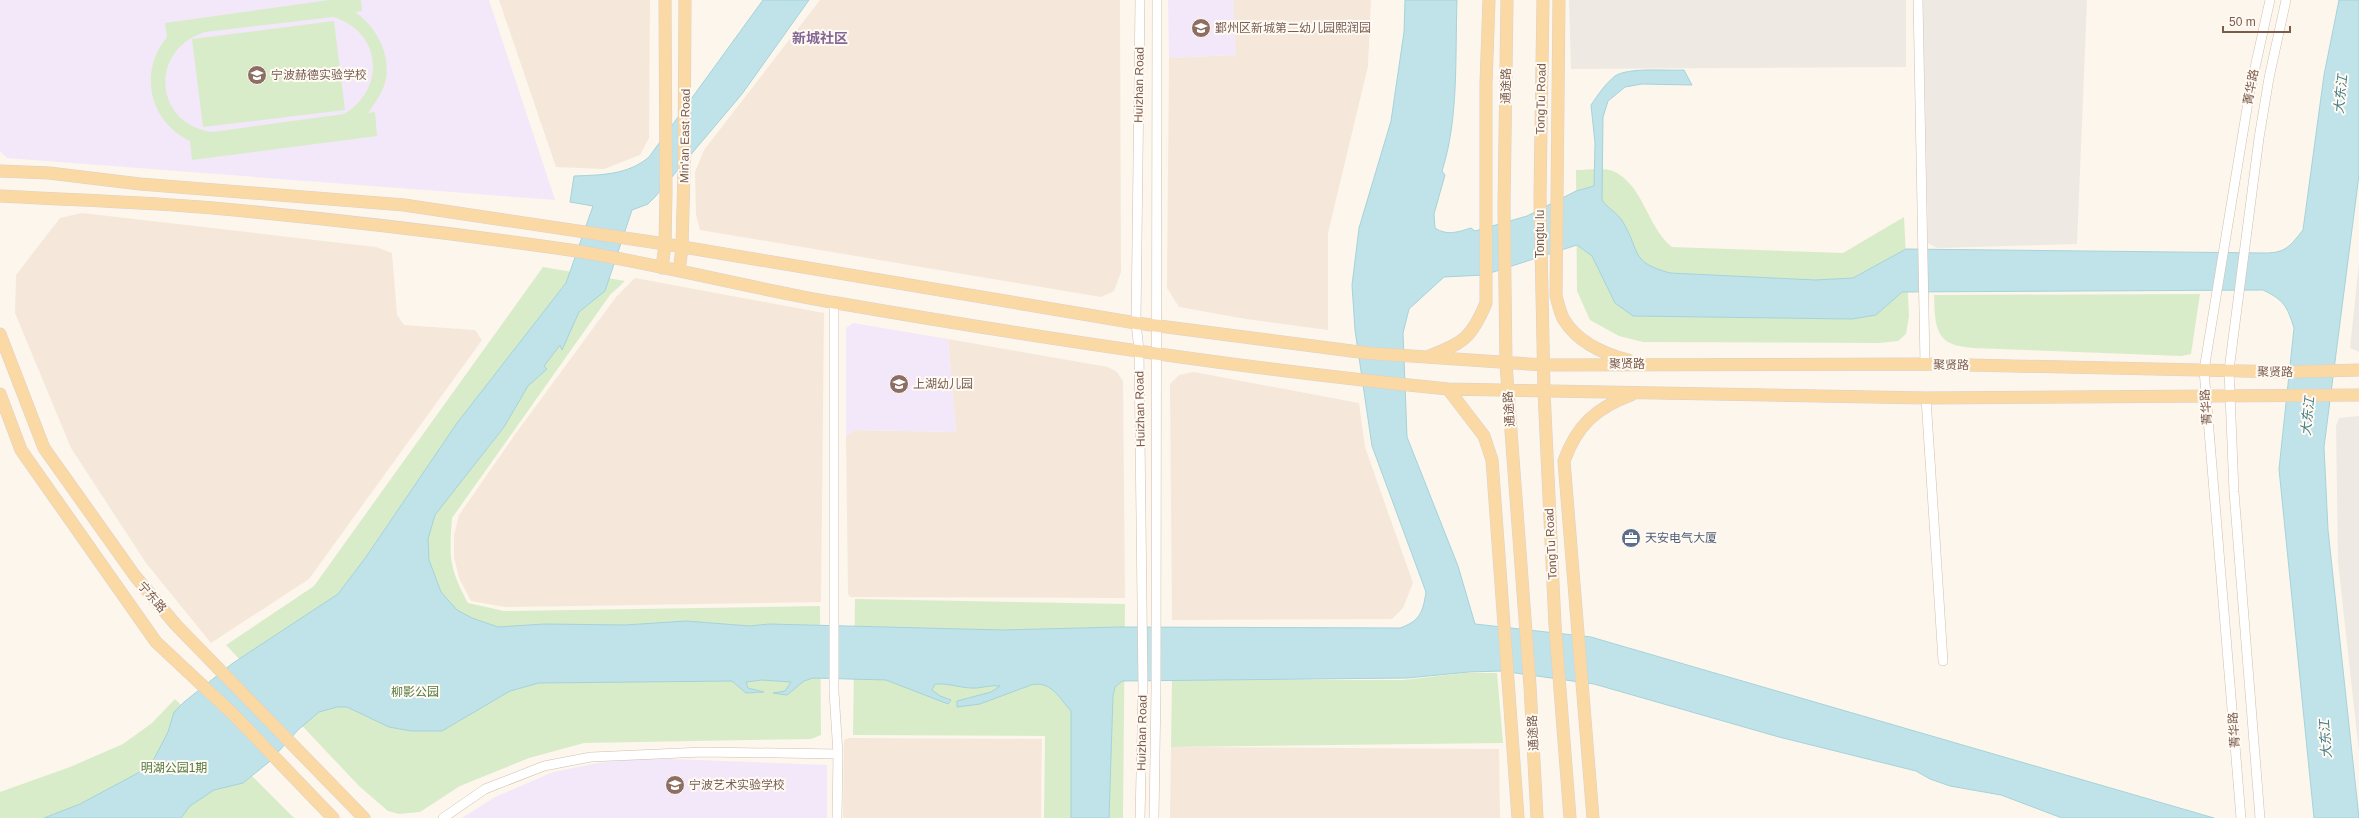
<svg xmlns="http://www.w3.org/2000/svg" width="2359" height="818" font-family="Helvetica,'Noto Sans SC',sans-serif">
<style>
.residential{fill:#f5e8da}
.industrial{fill:#efe9e4}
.education{fill:#f3e8fa}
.green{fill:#d8ecc9;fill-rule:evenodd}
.water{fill:#bfe3e8;stroke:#a5d3da}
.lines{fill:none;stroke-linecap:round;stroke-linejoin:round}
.minor-casing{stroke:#d1beb0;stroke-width:10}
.major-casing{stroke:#dad1cd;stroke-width:13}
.minor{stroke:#fff;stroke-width:9}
.major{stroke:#fbd9a5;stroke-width:12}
.labels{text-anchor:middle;stroke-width:4;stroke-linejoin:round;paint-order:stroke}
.education-label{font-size:12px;fill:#785e54;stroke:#fffaf3;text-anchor:start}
.street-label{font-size:12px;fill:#7a5c4d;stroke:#fffaf3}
.service-label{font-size:12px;fill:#4e5e75;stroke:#fffaf3;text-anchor:start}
.park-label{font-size:12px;fill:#537a41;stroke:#fffaf3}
.water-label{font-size:13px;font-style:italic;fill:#437c86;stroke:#fffaf3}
.quarter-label{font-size:14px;font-weight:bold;fill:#846695;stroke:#fffaf3}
</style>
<rect width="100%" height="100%" fill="#fdf6ec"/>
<!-- residential -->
<path class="residential" d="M499 0H650L649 138 640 155 604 169 556 167Z
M820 0H1120L1121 272 1114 291 1101 297 700 230 696 214 695 172 704 150Z
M1233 0H1371L1368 66 1328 233V330L1246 319 1179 307 1167 288 1169 58 1235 55Z
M82 213 376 247 392 253 397 315 404 325 475 330 482 340 309 579 211 643 146 563 71 448 15 313 16 275 60 218Z
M635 278 824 313 821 602 505 607 471 601 459 578 454 557V535L459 515 516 433 616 297Z
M948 339 1108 367 1117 372 1123 381 1125 598 850 597 848 594 846 436 855 430 956 432Z
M1194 372 1359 403 1365 447 1413 583 1403 608 1392 619 1172 620 1170 384 1179 375Z
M849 738 1042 739 1041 818H843L844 740Z
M1171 747 1499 749 1500 818H1170Z"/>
<!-- industrial -->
<path class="industrial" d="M1569 0H1906V67L1571 69Z
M1923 0H2087L2077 244 1937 248 1928 243Z
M2359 263V352L2350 348Z
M2359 416V752L2338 562 2336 426 2339 418Z"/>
<!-- education -->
<path class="education" d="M0 0H489L555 200 7 158 0 151Z
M1168 0H1233L1236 55 1169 58Z
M853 323 948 339 956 432 855 430 846 436V328Z
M644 758 827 765V818H462L495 797 553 772 598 763Z"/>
<!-- green -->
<path class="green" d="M329 0H361L362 11 355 12C377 27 392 56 385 83 382 94 374 104 368 113L375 112 377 136 192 160 190 141C149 121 138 72 167 37L165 23ZM333 17C381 31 387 88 344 114L213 132C154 125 148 50 205 32Z
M334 21 345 110 203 127 192 39Z
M1576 170C1586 170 1603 167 1613 171 1643 184 1647 227 1672 247L1843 253 1904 217 1909 316 1906 334 1898 341 1879 343 1643 342 1619 336 1590 320 1577 291Z
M543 267 625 281 610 295 452 518C449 558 449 567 468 603L504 611 820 606 821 735 811 739 584 743 529 758 460 786 420 812 399 814 388 811 359 786 226 645 314 586Z
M2200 294 2191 354 2181 356 1972 348C1965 347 1956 346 1950 343 1933 335 1935 311 1934 295Z
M855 599 1125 604 1123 818H1044L1045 736 853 735Z
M1465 673H1497L1503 743 1171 747 1172 680H1403Z
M175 699 294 818H0V792L70 767 123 744 152 723Z"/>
<!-- water -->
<path class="water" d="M763 0H809L742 94 655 197 648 204 632 210 605 291 579 312 562 350 560 345 544 366 547 369 528 386 504 427 435 515 428 539 429 560 441 592 457 610 472 618 498 627 544 624 625 625 686 621 750 626 769 624 1002 630 1119 627 1400 628C1420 621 1423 612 1426 592L1372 446 1355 330 1352 285 1359 228 1391 121 1404 32 1405 0H1457C1455 56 1459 118 1442 171L1445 175 1434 214 1435 228C1447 236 1458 232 1471 228L1475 231 1527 216 1576 191 1594 186 1595 143 1591 105C1598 95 1605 84 1615 76 1629 67 1667 71 1684 70L1692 85 1642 84 1625 87 1608 101 1603 117 1602 200C1608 209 1617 212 1623 222 1641 253 1630 262 1670 273L1815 280 1853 278 1906 249 2265 253C2286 253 2290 246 2303 230L2324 75 2339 0H2359V175L2324 447 2328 530 2359 818H2314L2279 469 2294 328C2287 306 2284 300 2263 290L1902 292 1876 315 1852 319 1633 316 1615 303 1592 256 1577 245 1484 275 1444 277 1409 309 1403 333 1407 437 1458 566 1475 624 1591 637 1608 642 2214 818H2062L2001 795 1950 786 1930 779 1916 771 1779 737 1594 684 1501 671 1469 672 1407 678 1122 681 1115 687 1113 696 1109 818H1071V711C1059 698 1051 680 1031 685L980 704 957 707V701L991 692 1000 686C991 685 985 687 977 688 963 689 950 683 935 684L932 690 940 696 951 700 948 704 886 680 813 678 804 681 787 695 773 693 785 691 791 682 762 680 746 682 748 688 764 692 746 693 732 681 539 683 510 691 442 731H411L389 727 347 707H337L319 712 298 730 269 762 243 783 214 790 190 806 181 818H44L80 804 138 773 154 759 168 732 174 712 184 702 233 663 338 594 366 557 457 423 566 283 593 206 570 202 574 176C601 175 628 175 649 157Z"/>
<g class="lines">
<!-- minor casing -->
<g class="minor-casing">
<path id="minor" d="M1140 0 1136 323 1139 350 1143 687 1140 818
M1918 0 1925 364
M834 303V692L838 754 837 818
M1926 398 1943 661
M443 818 485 789 544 766 591 757 703 752 838 754
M1154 818 1156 690 1157 0
M2241 818 2204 370 2250 90 2270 0
M2260 818 2234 492 2229 370 2259 138 2269 78 2286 0"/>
</g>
<!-- major casing -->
<g class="major-casing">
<path id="major" d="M1507 0 1504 208 1506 364 1530 686 1537 818
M1543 0 1540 197 1544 391 1555 625 1570 818
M1559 0 1556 296C1558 303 1560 313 1564 320 1578 342 1604 354 1628 360
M0 171 49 173 140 184 404 205 665 244 1136 323 1367 353 1544 365 1925 364 2289 372 2359 370
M0 196C71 200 142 202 213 208 332 219 452 233 570 250 660 264 748 288 837 303 1039 338 1243 369 1448 389L1926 398 2359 395
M662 268 665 244 666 192 665 0
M679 271 682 248 684 171 685 0
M0 334 44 448 135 576 176 625 364 818
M1429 356C1464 343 1472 337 1486 303V84L1489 0
M1448 389 1484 436 1492 460 1518 818
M0 394 21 450 156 642 233 714 333 818
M1593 818 1564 461C1577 425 1596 408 1631 395"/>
</g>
<!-- minor -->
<use href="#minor" class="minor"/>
<!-- major -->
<use href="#major" class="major"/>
</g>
<!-- icons -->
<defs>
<g id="school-disc" transform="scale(1)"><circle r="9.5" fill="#8d6e63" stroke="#fffaf3"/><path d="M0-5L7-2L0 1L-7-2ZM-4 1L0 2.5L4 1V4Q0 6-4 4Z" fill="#fff"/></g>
<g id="office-disc" transform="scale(1)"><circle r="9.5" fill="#5c6f8a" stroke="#fffaf3"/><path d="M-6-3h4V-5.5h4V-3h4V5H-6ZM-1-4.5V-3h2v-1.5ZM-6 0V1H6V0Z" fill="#fff"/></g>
</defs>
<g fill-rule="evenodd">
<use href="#school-disc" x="1201" y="28"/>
<use href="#school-disc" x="257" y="75"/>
<use href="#school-disc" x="899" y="384"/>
<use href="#office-disc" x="1631" y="538"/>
<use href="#school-disc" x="675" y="785"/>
</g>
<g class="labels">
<!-- education labels -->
<g class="education-label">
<text x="1215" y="32">鄞州区新城第二幼儿园熙润园</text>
<text x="271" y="79">宁波赫德实验学校</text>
<text x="913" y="388">上湖幼儿园</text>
<text x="689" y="789">宁波艺术实验学校</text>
</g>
<!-- street labels -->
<g class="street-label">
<text transform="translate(1139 85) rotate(-89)" y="4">Huizhan Road</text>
<text transform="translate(1506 86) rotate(-89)" y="4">通途路</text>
<text transform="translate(2251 87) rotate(-79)" y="4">菁华路</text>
<text transform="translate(1541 99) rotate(-89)" y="4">TongTu Road</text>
<text transform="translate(685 136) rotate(-89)" y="4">Min'an East Road</text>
<text transform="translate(1540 234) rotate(-90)" y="4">Tongtu lu</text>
<text x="1627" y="368">聚贤路</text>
<text transform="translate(1951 365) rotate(1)" y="4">聚贤路</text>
<text transform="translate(2275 372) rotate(1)" y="4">聚贤路</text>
<text transform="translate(2206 407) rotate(-94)" y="4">菁华路</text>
<text transform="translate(1140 409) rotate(-91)" y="4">Huizhan Road</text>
<text transform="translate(1509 409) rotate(-94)" y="4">通途路</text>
<text transform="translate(1551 544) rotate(-93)" y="4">TongTu Road</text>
<text transform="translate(152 597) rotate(49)" y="4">宁东路</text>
<text transform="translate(2234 730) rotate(-94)" y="4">菁华路</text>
<text transform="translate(1142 733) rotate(-89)" y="4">Huizhan Road</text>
<text transform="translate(1533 733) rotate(-93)" y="4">通途路</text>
</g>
<!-- service labels -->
<g class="service-label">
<text x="1645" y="542">天安电气大厦</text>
</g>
<!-- park labels -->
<g class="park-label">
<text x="415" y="696">柳影公园</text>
<text x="174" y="772">明湖公园1期</text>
</g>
<!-- water labels -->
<g class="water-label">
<text transform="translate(2340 94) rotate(-84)" y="5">大东江</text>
<text transform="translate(2307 416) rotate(-84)" y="5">大东江</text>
<text transform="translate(2325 739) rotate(-94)" y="5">大东江</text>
</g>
<!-- quarter labels -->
<g class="quarter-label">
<text x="820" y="43">新城社区</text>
</g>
</g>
<!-- scale -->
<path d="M2223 26v6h67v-6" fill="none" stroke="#7a5c4d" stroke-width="2"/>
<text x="2229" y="26" font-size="12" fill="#7a5c4d" stroke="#fffaf3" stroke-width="3" paint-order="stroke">50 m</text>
</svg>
